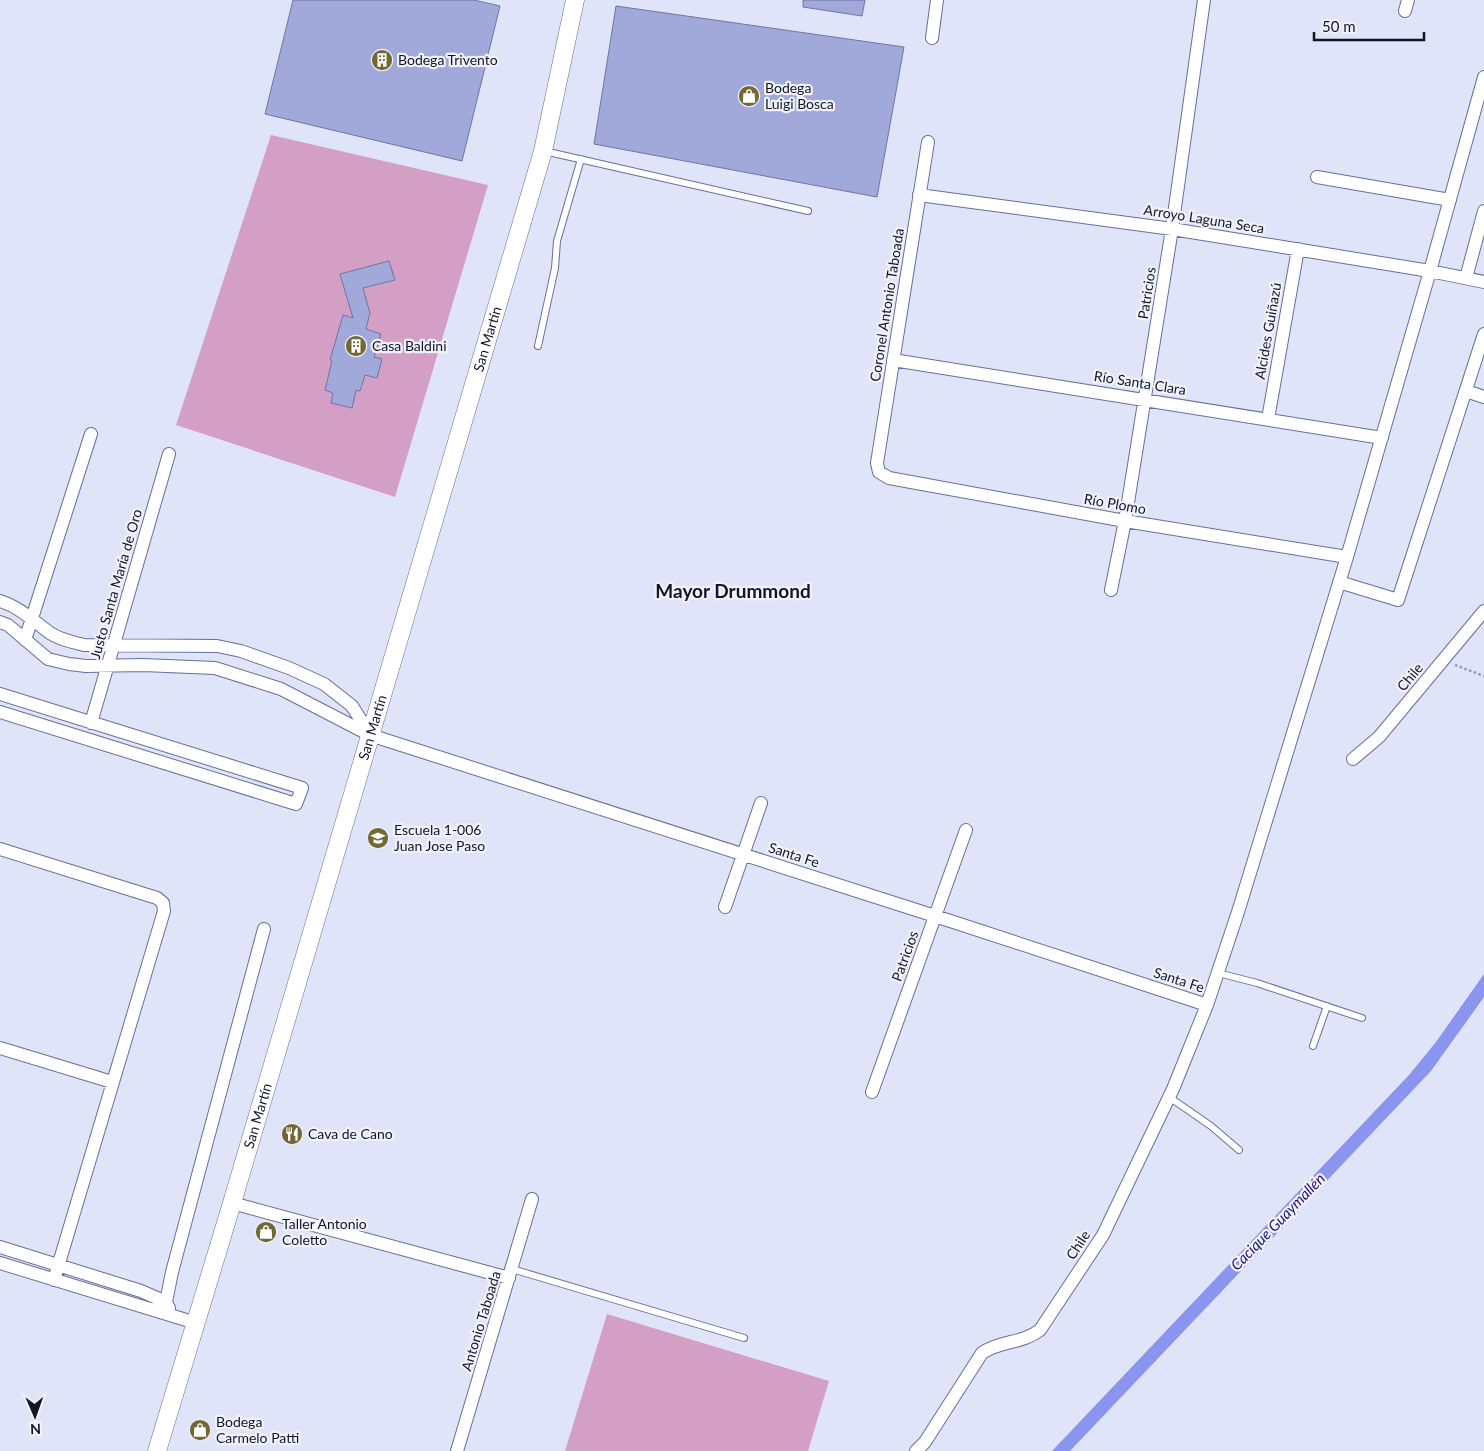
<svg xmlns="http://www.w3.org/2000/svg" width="1484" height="1451" font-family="Lato,sans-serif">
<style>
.green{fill:#d49fc5}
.water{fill:#8a95ef}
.building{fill:#a1a9da;stroke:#6e75a4}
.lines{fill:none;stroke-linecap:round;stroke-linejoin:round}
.service-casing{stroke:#676e9c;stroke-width:8}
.minor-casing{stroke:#676e9c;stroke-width:14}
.secondary-casing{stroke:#676e9c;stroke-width:19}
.path{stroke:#9699ad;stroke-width:2.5;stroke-dasharray:2.5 2.5;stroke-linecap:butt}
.service{stroke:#fff;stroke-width:6}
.minor{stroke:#fff;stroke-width:12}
.secondary{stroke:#fff;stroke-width:18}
.labels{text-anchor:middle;stroke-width:4.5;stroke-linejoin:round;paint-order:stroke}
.poi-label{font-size:14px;fill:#131527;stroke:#f0f2fd;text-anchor:start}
.street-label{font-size:14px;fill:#131527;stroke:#f0f2fd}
.water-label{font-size:15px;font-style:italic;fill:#23127c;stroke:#f0f2fd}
.district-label{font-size:19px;font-weight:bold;fill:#131527;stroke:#f0f2fd}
</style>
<rect width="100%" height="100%" fill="#e0e4f9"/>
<!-- green -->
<path class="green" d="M271 135 488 185 395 497 176 425Z
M607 1314 829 1381 808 1451H565Z"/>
<!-- water -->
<path class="water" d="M1484 974V997L1431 1071 1070 1451H1052L1409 1075 1436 1042Z"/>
<!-- building -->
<path class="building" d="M293 0H474L500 6 462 161 265 114Z
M803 0H865L862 16 803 7Z
M616 6 904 47 877 197 594 144Z
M389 261 395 280 363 288 370 313 366 329 381 334 374 357 382 359 377 378 365 375 360 391 356 390 352 408 331 403 333 393 325 390 332 361 330 360 343 315 353 318 340 274Z"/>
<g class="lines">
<!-- service casing -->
<g class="service-casing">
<path id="service" d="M544 151 808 211
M538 346 555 268 557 241 581 159
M1218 973 1257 983 1362 1018
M1313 1046 1327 1006
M1169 1097 1211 1126 1239 1150
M512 1269 744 1338"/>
</g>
<!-- minor casing -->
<g class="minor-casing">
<path id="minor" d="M1405 11 1408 0
M932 38 937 0
M928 142 877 463 879 472 889 478 1125 521 1347 557
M1317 177 1450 200
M919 195 1172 229 1430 271 1484 282
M1466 278 1484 211
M893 360 1382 438
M1466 391 1484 397
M1268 419 1298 249
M1339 582 1398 600 1484 334
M1111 590 1125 521 1172 229 1204 0
M0 601C20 607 33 621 50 633 60 640 73 642 84 645L217 646 241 651 289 668 324 684 352 706 369 733
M0 622 8 625 48 659 69 664 86 666 143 665 215 668 281 689 370 735 935 916 1207 1005
M25 640 91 434
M0 694 302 788 296 804 0 712
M91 723 169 454
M1353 759 1379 737 1484 611
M0 849 157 898 163 903 164 911 54 1280
M725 907 761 803
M0 1048 112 1082
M872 1092 966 830
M232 1203 509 1278
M0 1247 141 1291 166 1302 169 1308
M0 1263 196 1323
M153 1310 166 1302 172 1272 264 929
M457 1451 532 1199
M916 1451 925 1442 982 1353C1001 1340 1022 1344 1040 1330L1103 1235 1173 1089 1207 1005 1238 912 1347 557 1430 271 1484 77"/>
</g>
<!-- secondary casing -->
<g class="secondary-casing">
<g id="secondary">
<path id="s1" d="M157 1451 232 1203 543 151 575 0"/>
</g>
</g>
<!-- path -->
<path class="path" d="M1455 665 1484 676"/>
<!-- service -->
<use href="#service" class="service"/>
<!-- minor -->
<use href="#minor" class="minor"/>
<!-- secondary -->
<use href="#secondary" class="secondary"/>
</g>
<!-- icons -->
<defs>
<g id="building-disc" transform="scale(1.125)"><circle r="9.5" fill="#736834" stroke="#f0f2fd"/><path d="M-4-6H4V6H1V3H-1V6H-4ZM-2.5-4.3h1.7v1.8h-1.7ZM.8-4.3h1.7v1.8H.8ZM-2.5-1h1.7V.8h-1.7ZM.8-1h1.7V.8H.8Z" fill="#fff"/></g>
<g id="shop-disc" transform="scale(1.125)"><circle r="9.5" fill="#736834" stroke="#f0f2fd"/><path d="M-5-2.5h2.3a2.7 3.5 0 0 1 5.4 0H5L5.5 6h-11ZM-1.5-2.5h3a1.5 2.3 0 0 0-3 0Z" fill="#fff"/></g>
<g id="school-disc" transform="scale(1.125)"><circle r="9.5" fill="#736834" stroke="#f0f2fd"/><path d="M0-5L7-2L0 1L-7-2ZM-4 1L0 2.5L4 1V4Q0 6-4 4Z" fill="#fff"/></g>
<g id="restaurant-disc" transform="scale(1.125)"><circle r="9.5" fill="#736834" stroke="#f0f2fd"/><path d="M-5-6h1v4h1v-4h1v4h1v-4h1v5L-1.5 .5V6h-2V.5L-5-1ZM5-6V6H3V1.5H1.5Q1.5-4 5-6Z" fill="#fff"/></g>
</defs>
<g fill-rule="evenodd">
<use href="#building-disc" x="382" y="60"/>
<use href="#shop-disc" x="749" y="96"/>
<use href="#building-disc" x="356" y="346"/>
<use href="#school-disc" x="378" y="838"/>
<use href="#restaurant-disc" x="292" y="1134"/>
<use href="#shop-disc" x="266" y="1232"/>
<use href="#shop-disc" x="200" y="1430"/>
</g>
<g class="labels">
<!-- poi labels -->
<g class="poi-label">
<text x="398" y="65">Bodega Trivento</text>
<text x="765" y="93">Bodega<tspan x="765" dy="16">Luigi Bosca</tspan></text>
<text x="372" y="351">Casa Baldini</text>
<text x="394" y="835">Escuela 1-006<tspan x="394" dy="16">Juan Jose Paso</tspan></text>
<text x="308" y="1139">Cava de Cano</text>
<text x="282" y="1229">Taller Antonio<tspan x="282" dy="16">Coletto</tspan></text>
<text x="216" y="1427">Bodega<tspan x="216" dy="16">Carmelo Patti</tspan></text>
</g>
<!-- street labels -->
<g class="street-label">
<text transform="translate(1204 219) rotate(9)" y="5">Arroyo Laguna Seca</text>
<text transform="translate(1147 293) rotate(-81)" y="5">Patricios</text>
<text transform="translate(887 305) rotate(-81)" y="5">Coronel Antonio Taboada</text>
<text transform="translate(1268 331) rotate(-80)" y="5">Alcides Guiñazú</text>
<text dy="5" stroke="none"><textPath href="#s1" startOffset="1160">San Martín</textPath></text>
<text transform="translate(1140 383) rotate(9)" y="5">Río Santa Clara</text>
<text transform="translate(1115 504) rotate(10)" y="5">Río Plomo</text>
<text transform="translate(116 584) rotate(-74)" y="5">Justo Santa María de Oro</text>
<text transform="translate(1410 677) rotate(-50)" y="5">Chile</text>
<text dy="5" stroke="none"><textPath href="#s1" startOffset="755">San Martín</textPath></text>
<text transform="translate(794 855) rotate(18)" y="5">Santa Fe</text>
<text transform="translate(905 956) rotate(-70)" y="5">Patricios</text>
<text transform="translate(1179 980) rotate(18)" y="5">Santa Fe</text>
<text dy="5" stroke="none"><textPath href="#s1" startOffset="350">San Martín</textPath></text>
<text transform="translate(1078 1245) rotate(-57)" y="5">Chile</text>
<text transform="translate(481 1321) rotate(-73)" y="5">Antonio Taboada</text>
</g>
<!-- water labels -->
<g class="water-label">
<text transform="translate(1278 1222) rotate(-46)" y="5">Cacique Guaymallén</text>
</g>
<!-- district labels -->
<g class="district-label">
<text x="733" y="598">Mayor Drummond</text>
</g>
</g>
<!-- north arrow -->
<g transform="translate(35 1416) rotate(178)" stroke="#f0f2fd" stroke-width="4" paint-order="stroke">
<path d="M0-4L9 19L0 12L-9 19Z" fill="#131527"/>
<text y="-8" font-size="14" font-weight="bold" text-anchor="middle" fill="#131527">N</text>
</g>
<!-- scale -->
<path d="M1314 32v8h110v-8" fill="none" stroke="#131527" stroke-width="2.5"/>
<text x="1322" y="32" font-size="15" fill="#131527" stroke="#f0f2fd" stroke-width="4" paint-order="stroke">50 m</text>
</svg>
